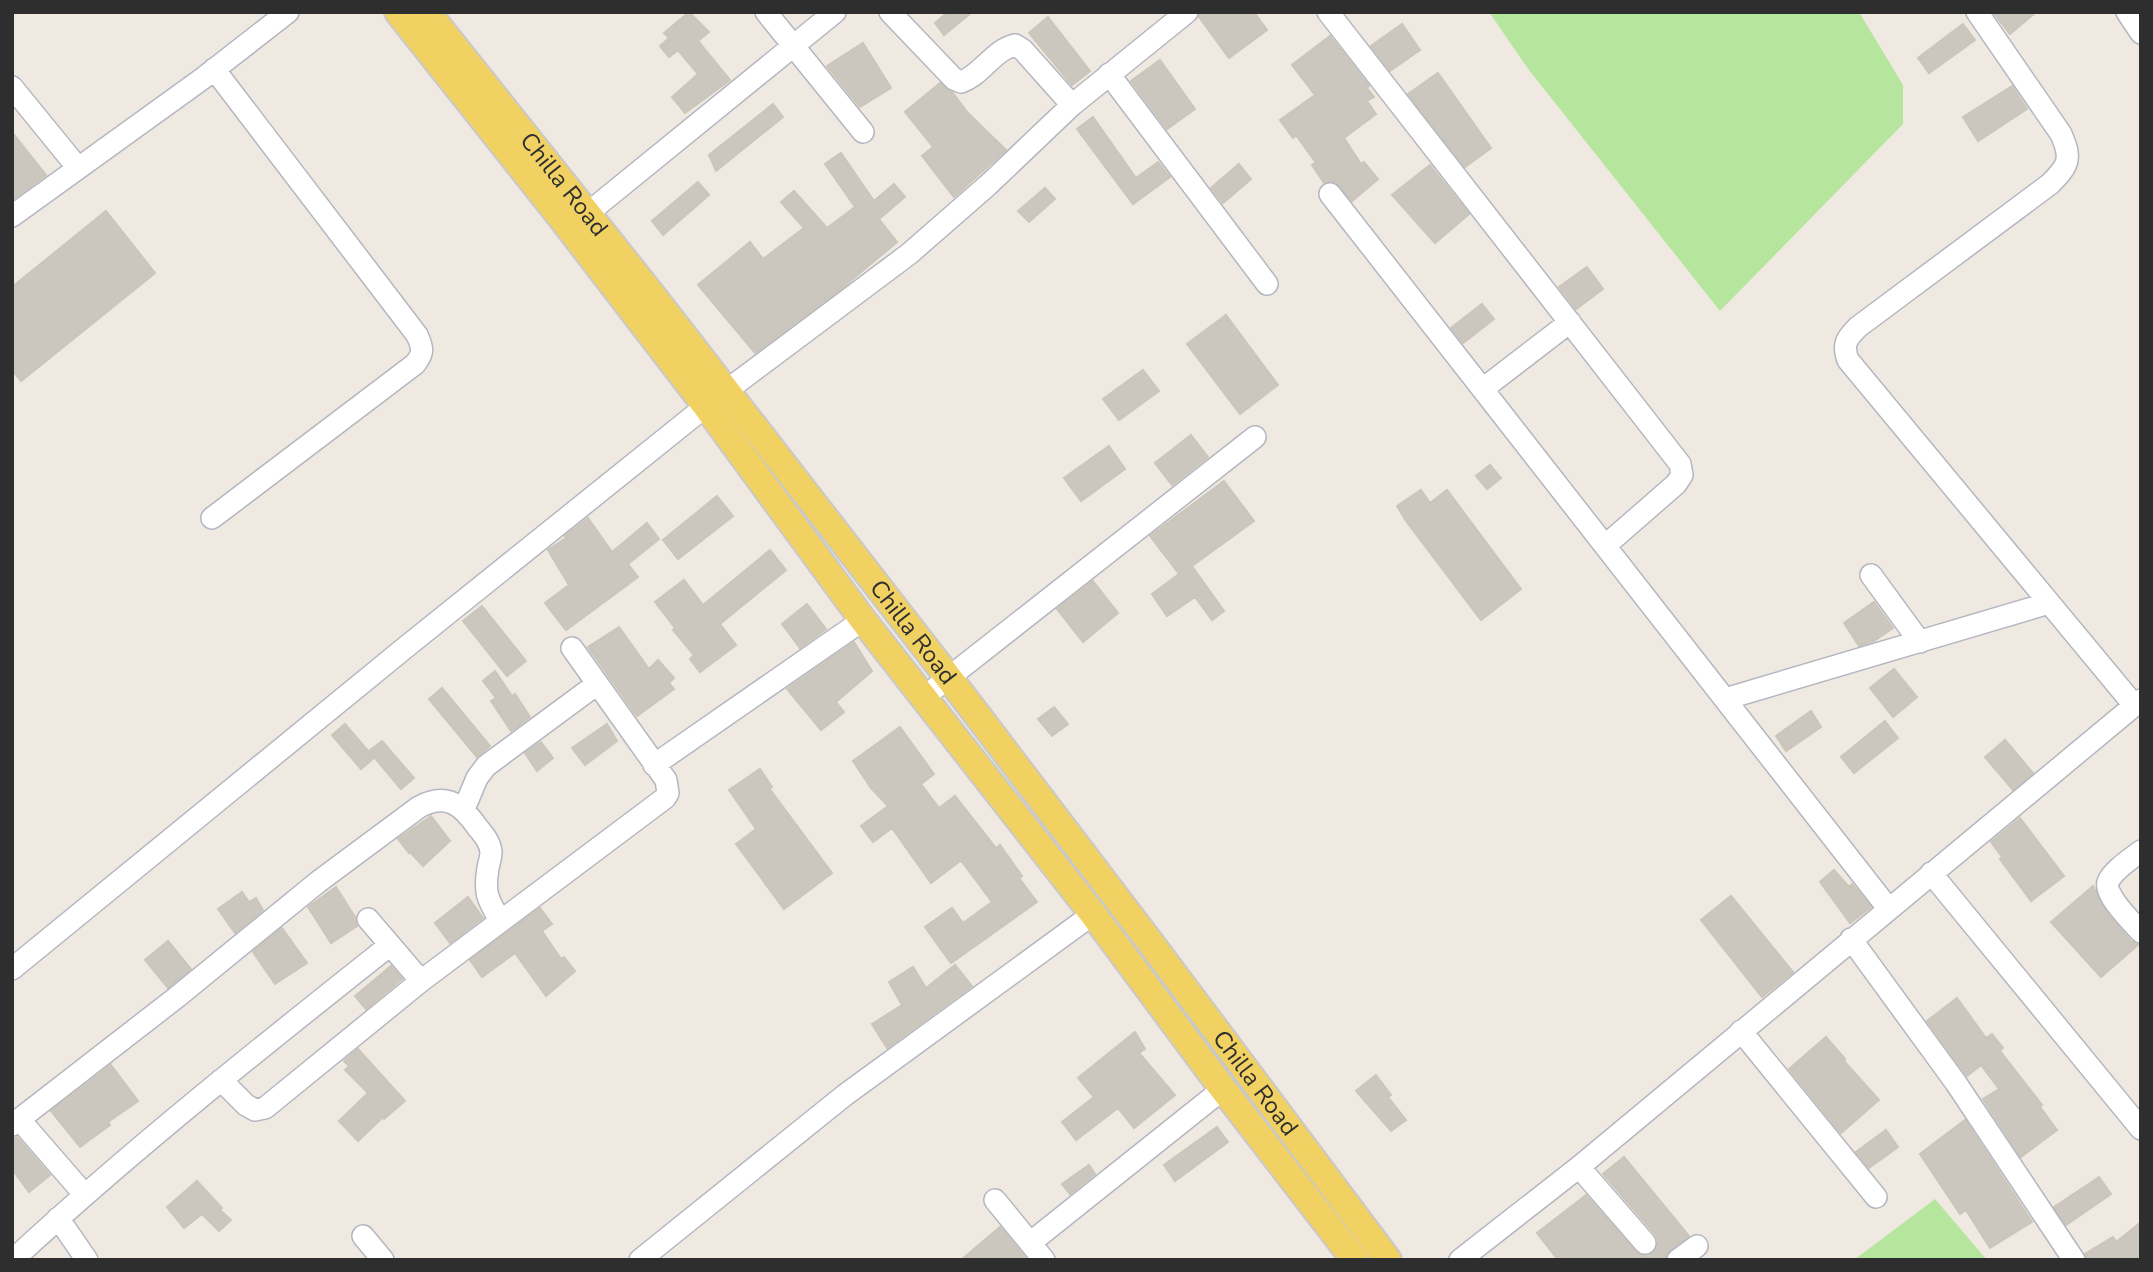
<svg xmlns="http://www.w3.org/2000/svg" width="2153" height="1272" font-family="'Nunito Sans',sans-serif">
<style>
.green{fill:#b6e59e}
.building{fill:#cbc7bf;stroke:#cbc5ba;stroke-width:2}
.lines{fill:none;stroke-linecap:round;stroke-linejoin:round}
.minor-casing{stroke:#b4b7c1;stroke-width:24}
.major-casing{stroke:#c9c9c9;stroke-width:30}
.minor{stroke:#fff;stroke-width:21}
.major{stroke:#f2d163;stroke-width:26}
.labels{text-anchor:middle;stroke-width:5;stroke-linejoin:round;paint-order:stroke}
.street-label{font-size:24px;fill:#2e2e2e;stroke:#fff}
</style>
<rect width="100%" height="100%" fill="#efe9e1"/>
<!-- green -->
<path class="green" d="M1489 12H1859L1903 85V124L1720 311 1529 70Z
M1935 1199 1987 1260H1854Z"/>
<!-- building -->
<path class="building" d="M689 12 709 32 698 41 730 80 685 113 672 97 698 74 678 50 669 57 660 46 669 38 664 33Z
M948 12H972L944 35 935 23Z
M1200 12H1254L1267 30 1229 58 1199 17Z
M1993 12H2036L2010 34Z
M1048 17 1090 71 1072 85 1029 33Z
M1402 24 1420 50 1390 71 1371 46Z
M1963 24 1975 40 1929 73 1918 58Z
M1330 36 1369 86 1367 88 1374 97 1367 101 1376 114 1344 138 1361 164 1364 162 1378 179 1352 201 1336 182 1324 183 1312 165 1316 163 1296 135 1293 138 1280 120 1315 95 1292 65Z
M863 43 891 88 860 107 827 66Z
M1160 60 1195 109 1167 129 1131 81Z
M1438 73 1491 148 1465 167 1408 94Z
M940 83 952 92 968 113 1006 150 954 197 922 156 933 147 905 112Z
M2012 86 2027 109 1978 141 1963 117Z
M773 104 783 117 716 171 709 155Z
M1093 117 1136 178 1158 162 1170 177 1133 204 1077 129Z
M12 132 46 175 12 200Z
M841 153 874 201 894 184 905 197 879 219 897 242 842 288 755 353 698 285 750 242 763 259 804 228 781 202 794 191 827 228 855 207 825 164Z
M1239 164 1251 179 1223 203 1211 188Z
M1430 165 1469 214 1435 243 1392 195Z
M698 182 709 195 663 235 652 221Z
M1045 188 1055 199 1029 222 1018 211Z
M106 211 155 273 21 381 12 370V287Z
M1587 267 1603 289 1576 309 1559 287Z
M1482 304 1494 319 1463 343 1451 328Z
M1226 315 1278 385 1240 414 1187 344Z
M1143 370 1159 391 1119 420 1103 399Z
M1191 435 1208 457 1172 485 1155 463Z
M1109 446 1125 469 1081 501 1064 478Z
M1490 465 1501 478 1487 489 1476 476Z
M1224 481 1254 521 1192 566 1224 611 1212 620 1195 597 1167 616 1152 594 1179 574 1150 536Z
M1421 490 1430 503 1447 490 1521 589 1481 620 1406 521 1397 506Z
M717 496 733 516 678 559 663 540Z
M588 518 612 552 647 523 659 539 628 564 638 577 566 630 545 603 569 585 548 550 566 538 565 536Z
M770 550 786 570 720 624 736 645 700 672 690 659 694 655 673 630 675 628 655 602 684 580 703 605Z
M1093 581 1118 613 1083 642 1057 609Z
M1874 602 1893 628 1874 641 1859 646 1844 623Z
M807 604 826 629 800 648 782 624Z
M482 606 526 661 507 676 463 621Z
M619 627 649 669 658 660 674 678 669 683 674 689 637 716 588 647Z
M854 642 872 671 836 702 844 712 821 730 787 689Z
M1894 669 1917 697 1893 717 1870 688Z
M495 671 512 696 515 694 530 717 511 731 491 701 496 698 483 681Z
M442 688 490 746 477 757 429 699Z
M1054 707 1068 724 1052 736 1038 719Z
M1811 711 1821 727 1786 751 1776 736Z
M1885 721 1898 738 1854 773 1841 757Z
M345 724 374 758 361 769 332 735Z
M607 724 617 741 585 765 572 748Z
M900 727 934 774 921 784 939 808 955 796 996 848 1000 845 1022 876 1019 878 1037 902 951 963 925 927 952 908 963 923 992 902 963 863 960 861 931 883 892 828 873 842 861 826 888 806 871 788 853 761Z
M2005 740 2033 773 2013 790 1985 757Z
M382 741 414 778 401 789 369 751Z
M541 742 553 758 537 771 525 753Z
M760 769 772 787 769 788 832 873 784 909 736 844 756 829 729 790Z
M431 816 450 841 423 866 410 852 409 853 398 839Z
M2020 818 2064 876 2031 901 2000 859 2002 857 1991 842Z
M1834 870 1849 887 1852 884 1871 907 1850 923 1820 882Z
M2093 886 2109 916 2131 941 2138 945 2101 977 2051 922Z
M336 887 355 917 357 926 331 943 308 907Z
M242 892 249 902 256 898 263 910 235 933 218 909Z
M1731 896 1793 972 1762 997 1701 920Z
M468 897 483 918 450 943 435 923Z
M540 908 552 924 542 931 561 959 564 957 575 971 546 996 515 953 482 977 470 960Z
M282 928 307 963 275 984 253 952Z
M168 941 191 969 168 988 145 960Z
M955 965 972 986 887 1048 872 1024 902 1005 889 982 913 967 926 988Z
M391 966 402 979 366 1009 355 996Z
M1957 998 1986 1038 1992 1034 2003 1048 2000 1051 2042 1105 2040 1107 2057 1130 2021 1157 1983 1099 1999 1089 1981 1065 1967 1076 1927 1021Z
M1135 1032 1145 1049 1139 1053 1175 1095 1134 1128 1118 1108 1076 1140 1062 1122 1094 1097 1078 1078Z
M1826 1037 1845 1059 1844 1061 1879 1100 1841 1133 1789 1069Z
M358 1049 405 1101 384 1119 383 1117 358 1141 339 1121 368 1093 345 1070 349 1066 344 1061Z
M111 1065 138 1101 108 1122 110 1125 80 1147 51 1111Z
M1376 1075 1391 1095 1388 1097 1406 1120 1391 1131 1356 1091Z
M1965 1120 2032 1222 1990 1248 1966 1210 1960 1214 1920 1154Z
M1217 1127 1228 1142 1175 1181 1164 1165Z
M1886 1130 1898 1147 1869 1168 1856 1152Z
M17 1137 50 1175 29 1192 12 1169V1140Z
M1624 1157 1689 1236 1670 1250 1665 1260H1558L1537 1233 1586 1195 1636 1252 1647 1256 1657 1248 1658 1241 1655 1234 1603 1174Z
M1089 1165 1095 1174 1070 1194 1062 1184Z
M2099 1177 2111 1194 2066 1225 2054 1207Z
M197 1181 222 1208 220 1210 231 1220 219 1231 202 1214 184 1228 167 1207Z
M2141 1222V1260H2087L2085 1254 2113 1237 2116 1242Z
M1000 1227 1027 1260H961Z"/>
<g class="lines">
<!-- minor casing -->
<g class="minor-casing">
<path id="minor" d="M766 12 863 132
M890 12 954 79 961 82C982 75 993 50 1015 45L1023 50 1072 105
M1328 12 1680 464 1682 475 1676 484 1606 545
M1977 12 2061 134C2072 159 2069 165 2050 184L1858 327C1847 338 1842 344 1848 360L2134 705
M2127 12 2141 33
M1109 74 1267 284
M12 87 78 168
M1330 194 1888 908
M588 213 835 12
M12 216 202 79 288 12
M1484 388 1570 322
M212 518 415 364C424 353 423 348 417 335L214 69
M1871 575 1920 642
M924 697 1255 437
M1725 699 2049 603
M654 765 863 620
M464 809 477 778 486 766 597 684
M2141 851C2131 859 2113 870 2108 882 2103 894 2133 923 2141 932
M1931 873 2141 1129
M368 919 421 981
M1851 939 1956 1083 2074 1260
M12 969 406 647 706 406 909 254 988 185 1072 105 1187 12
M1741 1031 1876 1197
M221 1080 246 1105 255 1110 265 1108 421 981 665 798 668 793 666 780 572 648
M19 1119 84 1194
M12 1125 177 997 318 882 419 807C447 792 462 805 478 828 484 835 490 842 491 852 491 857 489 863 488 868 484 892 487 899 500 920
M1579 1167 1645 1243
M995 1200 1044 1260
M58 1218 87 1260
M363 1236 383 1260
M1030 1243 1223 1089
M15 1258C135 1147 263 1046 390 945
M640 1260 845 1095 1093 914
M1460 1260 1579 1167 2141 700
M1678 1260 1697 1246"/>
</g>
<!-- major casing -->
<g class="major-casing">
<g id="major">
<path d="M398 12 563 220 706 406 863 620 1093 914 1223 1089 1355 1260"/>
<path id="s1" d="M427 12 656 300 962 695 1150 942 1388 1260"/>
</g>
</g>
<!-- minor -->
<use href="#minor" class="minor"/>
<!-- major -->
<use href="#major" class="major"/>
</g>
<g class="labels">
<!-- street labels -->
<g class="street-label">
<text dy="8" stroke="none"><textPath href="#s1" startOffset="220">Chilla Road</textPath></text>
<text dy="8" stroke="none"><textPath href="#s1" startOffset="788">Chilla Road</textPath></text>
<text dy="8" stroke="none"><textPath href="#s1" startOffset="1354">Chilla Road</textPath></text>
</g>
</g>
<!-- border -->
<rect width="2153" height="1272" fill="none" stroke="#2e2e2e" stroke-width="28"/>
</svg>
